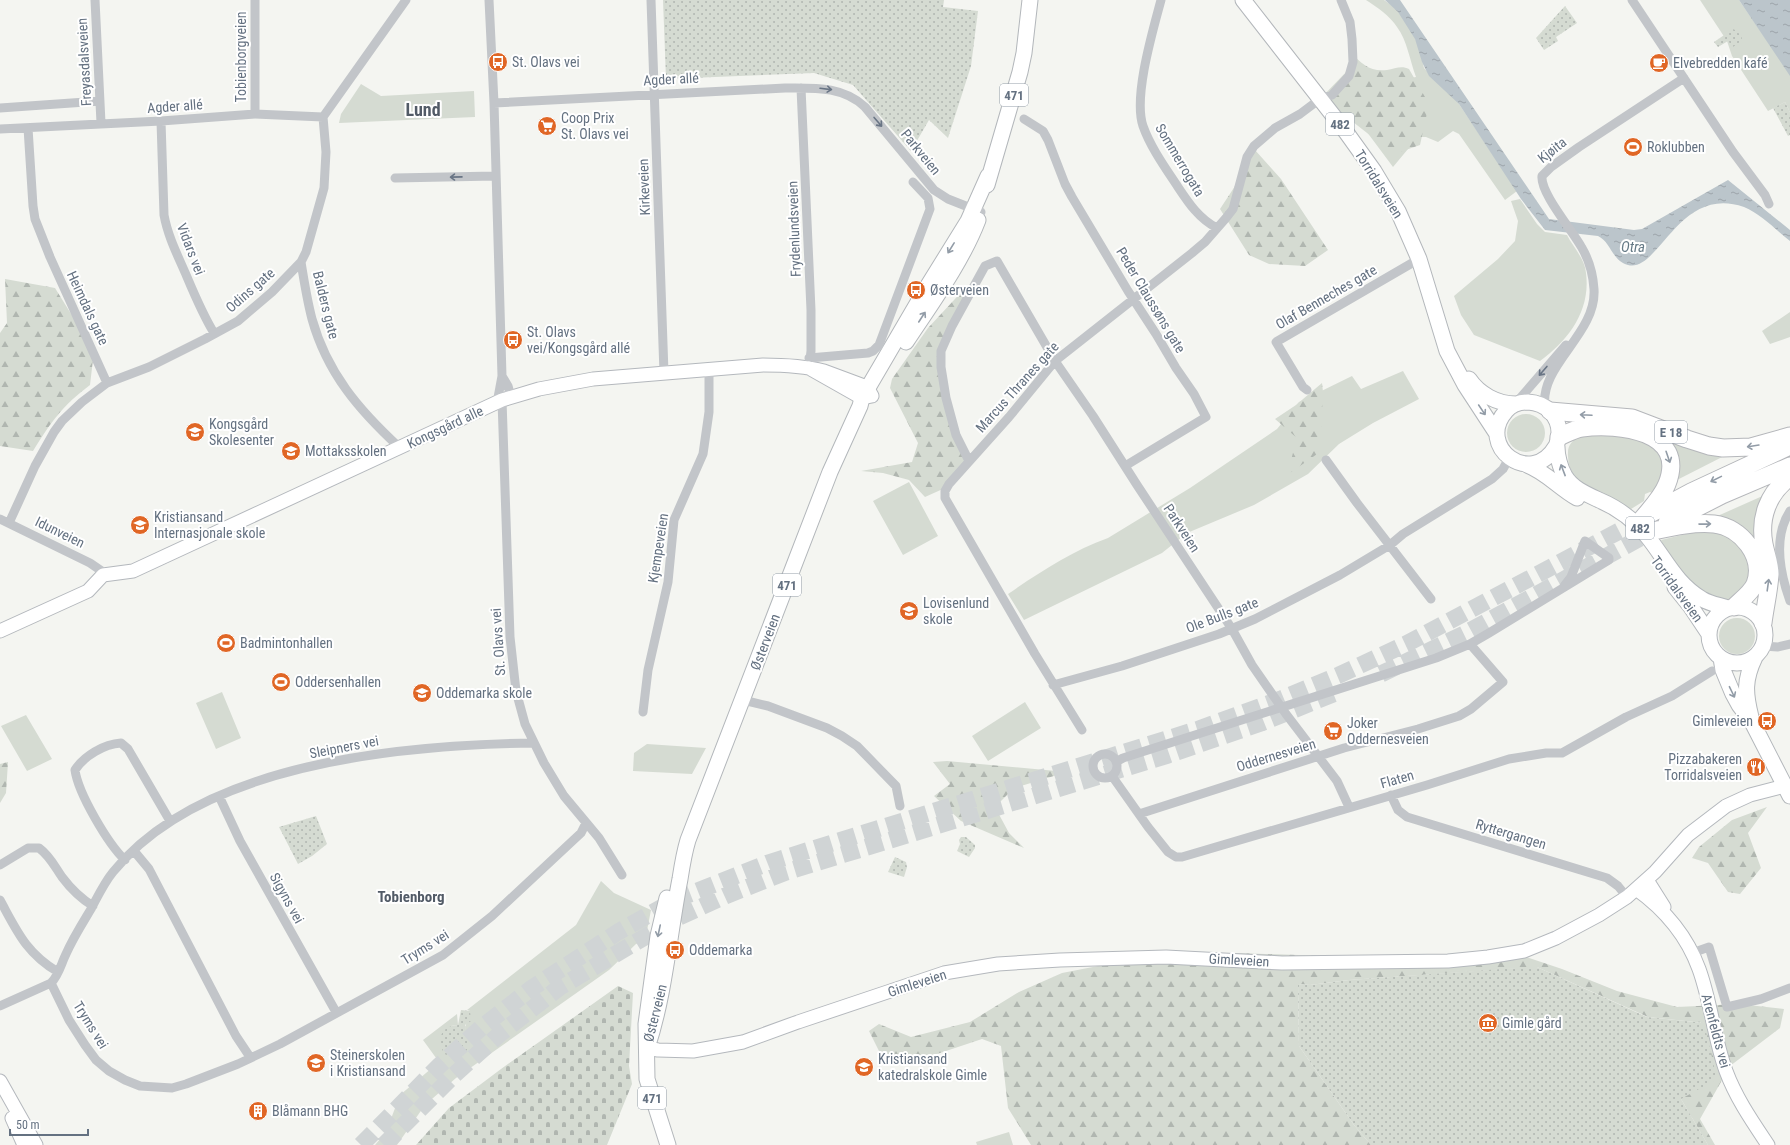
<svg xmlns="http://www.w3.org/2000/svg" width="1790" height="1145" font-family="'Roboto Condensed',sans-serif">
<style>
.green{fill:#d5dbd2}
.forest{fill:url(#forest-firs)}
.cemetery{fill:url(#cemetery-stones)}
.park{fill:url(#park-dots)}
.water{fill:url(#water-ripples)}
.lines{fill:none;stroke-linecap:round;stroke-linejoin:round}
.highway-tunnel{stroke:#d0d4d5;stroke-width:17;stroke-dasharray:17 8;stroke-linecap:butt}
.secondary-casing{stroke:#b4b8bd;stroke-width:15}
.primary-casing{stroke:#b3b7bb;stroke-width:17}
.highway-casing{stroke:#b5b7bb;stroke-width:19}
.street{stroke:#c2c5c9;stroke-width:9}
.secondary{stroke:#fff;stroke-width:13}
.primary{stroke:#fff;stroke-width:15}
.highway{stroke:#fff;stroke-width:17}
.oneway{stroke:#697585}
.oneway2{stroke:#929ca7}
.labels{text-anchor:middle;stroke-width:4;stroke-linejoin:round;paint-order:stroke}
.shield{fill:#fff;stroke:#929ca7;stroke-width:1}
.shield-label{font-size:13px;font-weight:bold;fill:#647181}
.street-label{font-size:14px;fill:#647181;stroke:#fff}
.poi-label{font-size:14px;fill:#647181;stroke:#fff;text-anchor:start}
.water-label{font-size:15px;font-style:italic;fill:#647985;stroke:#fff}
.neighbourhood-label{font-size:15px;font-weight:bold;fill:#525b67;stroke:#fff}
.district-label{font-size:18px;font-weight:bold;fill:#525b67;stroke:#fff}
</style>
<defs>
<pattern id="forest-firs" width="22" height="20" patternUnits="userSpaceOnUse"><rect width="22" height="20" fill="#d5dbd2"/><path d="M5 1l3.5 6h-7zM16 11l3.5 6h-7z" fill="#b0b6b0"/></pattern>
<pattern id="cemetery-stones" width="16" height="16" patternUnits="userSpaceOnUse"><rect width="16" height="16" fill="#d5dbd2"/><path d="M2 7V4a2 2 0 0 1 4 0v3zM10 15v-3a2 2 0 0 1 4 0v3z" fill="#b0b6b0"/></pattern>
<pattern id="park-dots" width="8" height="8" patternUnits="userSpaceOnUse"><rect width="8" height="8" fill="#d5dbd2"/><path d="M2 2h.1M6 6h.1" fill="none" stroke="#b0b6b0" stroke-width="1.8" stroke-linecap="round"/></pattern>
<pattern id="water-ripples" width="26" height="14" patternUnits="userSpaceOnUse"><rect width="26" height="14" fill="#bbc5cb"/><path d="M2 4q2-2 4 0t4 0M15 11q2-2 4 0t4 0" fill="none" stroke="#9ca4aa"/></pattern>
</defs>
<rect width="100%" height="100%" fill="#f4f5f1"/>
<!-- green -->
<path class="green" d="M1366 0H1384L1394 7 1410 26 1419 48 1424 68 1437 82 1455 98 1517 191 1505 200 1459 134 1453 131 1438 142 1426 137H1418L1393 167 1358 120 1372 84 1416 77C1410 61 1407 40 1397 27 1390 16 1377 7 1366 0Z
M1700 0H1739L1790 74V112L1785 102 1768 111 1732 56 1727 41Z
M361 84 381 96 474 91 475 117 339 123 341 114Z
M1520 199 1537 224 1545 232 1567 235C1573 247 1585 259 1586 273 1591 311 1568 341 1540 361L1474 335 1461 315 1454 296 1498 259 1515 241 1518 221 1511 201Z
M1790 312V337L1770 344 1762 331Z
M1403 371 1419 399 1373 423 1339 444 1308 474 1254 505 1187 533 1162 553 1024 620 1008 594C1040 572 1072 551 1108 538L1190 488 1277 429 1299 402 1352 376 1361 389Z
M1507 433a19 19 0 1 1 38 0a19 19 0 1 1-38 0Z
M1598 419 1730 453 1675 481 1674 456Z
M1582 435 1630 436 1651 443 1654 450 1657 449 1666 467 1654 494 1650 492 1645 494 1644 501 1631 509 1629 508 1628 510C1605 498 1568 486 1568 456 1567 444 1573 440 1582 435Z
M909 482 938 536 903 555 873 501Z
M1767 494 1763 557 1713 518Z
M1718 531C1722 532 1728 534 1732 537 1735 539 1738 543 1741 546 1758 565 1749 585 1731 599 1726 599 1718 599 1713 597 1690 588 1669 563 1661 540L1694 532Z
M1719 636a18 18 0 1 1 36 0a18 18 0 1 1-36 0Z
M222 692 241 738 216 749 196 703Z
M1025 702 1041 728 988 761 972 736Z
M26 715 52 759 27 771 1 726Z
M647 744 706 748 692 774 633 771 634 753Z
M601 881 614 893 651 910 645 941 636 944 609 970 456 1078 425 1105 397 1145H375L386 1132 400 1095 439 1062 423 1040 457 1014 458 1025 451 1026 468 1035 465 1028 470 1011 467 1010 576 925Z
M1009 1132 1013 1145H977L976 1142Z"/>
<!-- forest -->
<path class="forest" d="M1351 53C1362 64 1370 72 1387 70 1395 69 1401 65 1409 69L1429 104 1420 145 1394 154 1353 122 1347 130 1320 99 1348 70Z
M1255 150 1281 179 1328 250 1305 266 1269 264 1249 255 1220 209 1239 180Z
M5 279 55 288 94 351 90 385C62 406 51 422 33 451L0 446V333L7 323Z
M967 286 966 292 941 351 943 383 969 461 945 488 925 497 909 480 883 473 861 471 912 462 918 443 890 388 892 379 928 328Z
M1322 383 1323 392 1320 452 1287 475 1297 438 1275 419 1296 405Z
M947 761 1067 772 1014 788 995 807 1009 833 1024 848 961 821 934 796 950 784 933 762Z
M8 762 6 793 0 803V764Z
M1767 807 1748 833 1761 868 1740 894 1728 892 1708 863 1692 858 1699 847 1732 820Z
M1238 953 1385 958 1517 954 1562 969 1617 991 1677 1007 1739 1004 1784 1009 1780 1028 1730 1066 1700 1119 1715 1145H1708L1681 1099 1704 1023 1648 1017 1537 967 1349 980 1310 985 1298 984 1299 1046 1354 1125 1371 1145H1031L1008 1108 1001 1046 982 1039 922 1059H883L869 1031 879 1024 911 1037 970 1022 1019 992 1062 973 1134 959Z"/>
<!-- cemetery -->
<path class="cemetery" d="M618 986 633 993 629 1066 632 1084 607 1145H416L449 1108 501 1069Z"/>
<!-- park -->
<path class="park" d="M663 0H944L943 7 978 11 971 66 948 138 929 120 911 151 853 85 814 73 666 79Z
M1565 6 1577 23 1556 37 1558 41 1544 50 1536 38Z
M1733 29 1737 31 1742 38 1741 41 1733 47 1728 41 1718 47 1714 42Z
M1785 102 1790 112V135L1788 136 1773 108Z
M316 816 327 844 312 856 298 864 279 827Z
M961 837H966L975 845V848L969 857 957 851 960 844 959 840Z
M895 857 906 862 907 867 904 877 888 872Z
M1528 967H1537L1647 1017 1704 1023 1717 1079 1681 1099 1708 1145H1371L1354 1125 1299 1046 1298 984 1310 985 1349 980Z
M461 1010 470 1011 471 1021 465 1025C465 1029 468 1033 468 1037 471 1056 459 1060 444 1054L439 1041C442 1030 447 1026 458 1025Z"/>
<!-- water -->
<path class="water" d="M1385 0H1400L1549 219 1634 230 1642 229 1728 180 1790 230V241C1776 230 1761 214 1744 207 1679 184 1659 273 1628 265 1612 261 1611 242 1598 236L1545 230 1521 199 1459 104 1429 76 1422 62 1415 39 1398 12Z
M1739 0H1790V76Z"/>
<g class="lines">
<!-- highway-tunnel -->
<path class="highway-tunnel" d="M1381 674 1464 634 1653 531
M361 1145 440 1065 482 1027 532 988 618 932 677 899 768 863 1199 729 1281 699 1339 675 1406 644 1642 519
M384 1145 454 1075 501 1033 560 987 677 918 725 896 786 872 1168 755 1261 723 1338 692"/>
<!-- secondary casing -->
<g class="secondary-casing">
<path id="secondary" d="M0 631 88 591 103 575 133 571 502 400 539 389 593 379 763 365C783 365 804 366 824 371L867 387 872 396 862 398 809 368
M1647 880 1664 907
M1636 889C1664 909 1687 936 1699 969 1711 1002 1714 1038 1726 1071 1736 1098 1752 1121 1768 1145
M647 1048 658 1050 693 1051 743 1042 798 1022 944 973 998 964 1060 960 1166 957 1282 963 1448 961 1488 957 1524 951 1556 938 1599 915 1627 897 1655 872 1688 835 1726 806 1750 795 1785 786
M0 1081 36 1145
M12 1118 24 1145"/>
</g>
<!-- primary casing -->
<g class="primary-casing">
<path id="primary" d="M1243 0 1346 132 1374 171 1398 211 1419 259 1447 351 1465 385 1497 434
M987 185 1020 72 1024 53 1030 0
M906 342C931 304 962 262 978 220
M1469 379C1479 394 1497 404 1516 404
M1556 446C1531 489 1475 446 1506 411 1511 405 1520 402 1528 402 1546 403 1560 416 1559 435 1559 439 1556 443 1557 447 1557 455 1560 468 1565 476 1572 488 1586 494 1599 500 1618 508 1634 520 1647 536 1665 558 1676 584 1702 599 1710 604 1719 605 1728 608
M1527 465C1546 472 1559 488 1577 498
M1675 587 1691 607 1709 634
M1709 635a28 28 0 1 1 56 0a28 28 0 1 1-56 0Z
M1721 658 1723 670 1733 694 1739 705 1752 722 1790 796
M1751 717C1745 693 1744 680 1755 657
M667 898 658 936 646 1024 647 1079 668 1145
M647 1048C665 994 669 935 680 879 682 866 684 853 688 840L830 472 860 406 862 398 924 292 968 221 988 176"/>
</g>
<!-- highway casing -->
<g class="highway-casing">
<path id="highway" d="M1550 411 1632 418 1687 439 1709 446 1723 448 1751 447 1790 436
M1559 437C1566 434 1574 429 1582 428 1618 423 1688 431 1667 484 1662 497 1651 508 1642 519
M1650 514 1691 492 1790 446
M1667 523 1722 495 1790 466
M1653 531C1672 527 1694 522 1714 524 1741 527 1765 557 1755 584 1751 593 1741 600 1734 607
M1763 623C1765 607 1769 591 1770 574 1770 565 1766 554 1764 544 1759 518 1768 493 1790 477"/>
</g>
<!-- street -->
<path class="street" d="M95 0 101 123
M255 0V114
M489 0 494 103 502 376 497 403
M651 0 664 373
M1161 0C1153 30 1133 97 1143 126 1150 146 1164 166 1176 184 1188 202 1198 218 1217 228
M1632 0 1733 152 1765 195 1769 204
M801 88 811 310V351L809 368
M494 103 785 88C814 88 843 86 865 107L934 190 948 199 981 212
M0 108 100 101
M1024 119 1043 131 1048 140 1065 184 1072 197 1128 291 1156 334 1176 368 1194 394 1206 417 1125 466
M161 121 164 215C168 237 178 256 187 277 195 296 203 315 214 333
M28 128 33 206 35 219 50 257 107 383
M0 129 161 121 255 114 323 117
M395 178 495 176
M301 262C304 281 307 300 312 319 327 373 359 410 399 447
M809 358 868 353 873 351 879 345 930 209 928 198 913 182
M502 376 508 386 511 397
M1307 390 1303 387 1276 342 1419 259
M502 400 510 637 516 691 525 724 544 763 564 796 599 838 622 875
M1516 403 1566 345
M1545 407C1539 365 1597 334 1594 289 1593 274 1589 260 1582 248 1573 231 1540 193 1542 176L1551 167 1579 147 1684 78
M1326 460 1357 503 1431 599
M969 461 956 435 946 398 941 367V351L952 326 985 266 997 261 1055 361 1093 416 1137 485 1232 629 1252 665 1286 714 1337 781 1349 807
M1790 511C1773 537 1780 573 1790 601
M0 519 90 563 106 574
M9 523 35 466 54 432 62 421 82 402 107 383 149 367 205 339 238 321 272 292 301 262 306 252 324 188 326 152 323 117 406 0
M1763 646 1778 647 1790 644
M1053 685 1122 666 1219 634 1255 619 1340 575 1390 545 1403 534 1492 479 1503 469 1509 458
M743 700 768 706 827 728 842 736 857 746 896 786 900 806
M643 712 648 670 668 582 674 520 703 454 709 412V369
M1082 730 1035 654 945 498V491L949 484 1009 417 1055 361 1192 253 1205 242 1226 218 1233 209 1247 157 1254 146 1275 128 1300 114 1320 99 1332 95 1349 76 1353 62 1352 39 1350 22 1341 0
M1093 766a12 12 0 1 1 24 0a12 12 0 1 1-24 0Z
M1116 762 1123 758 1436 658 1470 644 1489 633 1609 560V558L1585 541 1571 577 1564 586
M1112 776 1148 827 1168 852 1176 857H1182L1427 785 1509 759 1546 753H1562L1626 717 1672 696 1712 671
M1391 795 1398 810 1407 817 1607 878 1618 886 1627 897
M219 796 240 841 336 1012
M1139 814 1344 748 1418 729 1459 716 1471 709 1503 682 1470 644
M134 851 149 869 236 1036 250 1057
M125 860C108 844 78 793 75 770 84 756 104 744 121 743L128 749 170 821
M0 865 28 848H39C50 856 55 867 62 877 71 889 80 898 93 906
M0 900C17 931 26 953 58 972
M1692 953 1709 947 1727 1007 1761 999 1790 988
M51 983 69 1020 85 1045 96 1060 109 1071 125 1080 140 1086 172 1088 186 1084 238 1064 280 1044 443 955 492 916 581 833 586 823
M0 1006 51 983C59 975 61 964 66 954 73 938 82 924 91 909 98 896 104 883 113 872 202 762 402 745 534 743"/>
<!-- secondary -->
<use href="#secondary" class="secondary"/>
<!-- primary -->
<use href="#primary" class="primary"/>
<!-- highway -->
<use href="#highway" class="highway"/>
</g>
<!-- one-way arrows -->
<defs><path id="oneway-shaft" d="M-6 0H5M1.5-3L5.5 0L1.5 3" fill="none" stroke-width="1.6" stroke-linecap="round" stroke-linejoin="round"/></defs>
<g class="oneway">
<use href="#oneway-shaft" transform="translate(826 89) rotate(7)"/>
<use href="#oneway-shaft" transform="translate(878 122) rotate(49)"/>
<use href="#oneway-shaft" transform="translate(456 177) rotate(179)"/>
<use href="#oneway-shaft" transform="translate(1543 371) rotate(131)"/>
</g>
<g class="oneway2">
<use href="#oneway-shaft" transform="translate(951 248) rotate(122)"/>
<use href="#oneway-shaft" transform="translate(922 317) rotate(-57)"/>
<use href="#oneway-shaft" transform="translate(1482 410) rotate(56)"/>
<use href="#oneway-shaft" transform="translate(1586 415) rotate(-177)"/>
<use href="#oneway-shaft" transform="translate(1753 446) rotate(171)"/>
<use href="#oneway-shaft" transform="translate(1668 457) rotate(71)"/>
<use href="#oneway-shaft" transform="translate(1563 470) rotate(-111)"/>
<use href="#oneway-shaft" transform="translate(1716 479) rotate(154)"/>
<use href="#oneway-shaft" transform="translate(1705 524) rotate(-1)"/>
<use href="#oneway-shaft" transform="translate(1768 585) rotate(-82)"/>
<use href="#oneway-shaft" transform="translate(1732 692) rotate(64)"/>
<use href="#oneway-shaft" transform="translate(659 931) rotate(102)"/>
</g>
<!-- icons -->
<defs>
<g id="bus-disc" transform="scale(1)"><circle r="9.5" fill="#e06625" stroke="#fff"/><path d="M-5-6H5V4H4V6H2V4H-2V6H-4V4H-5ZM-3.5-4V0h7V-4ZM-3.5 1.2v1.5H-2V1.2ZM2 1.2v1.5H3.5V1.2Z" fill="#fff"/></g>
<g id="cafe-disc" transform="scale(1)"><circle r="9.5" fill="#e06625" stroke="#fff"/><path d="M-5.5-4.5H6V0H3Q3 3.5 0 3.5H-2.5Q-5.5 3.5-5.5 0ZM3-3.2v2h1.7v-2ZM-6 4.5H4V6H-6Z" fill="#fff"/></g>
<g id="supermarket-disc" transform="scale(1)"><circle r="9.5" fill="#e06625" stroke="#fff"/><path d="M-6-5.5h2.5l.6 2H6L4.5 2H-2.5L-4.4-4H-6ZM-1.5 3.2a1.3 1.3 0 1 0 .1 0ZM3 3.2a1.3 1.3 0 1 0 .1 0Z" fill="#fff"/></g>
<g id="stadium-disc" transform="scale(1)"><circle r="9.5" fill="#e06625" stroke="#fff"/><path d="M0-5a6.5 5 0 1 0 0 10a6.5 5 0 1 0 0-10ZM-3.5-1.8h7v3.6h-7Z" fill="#fff"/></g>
<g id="university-disc" transform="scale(1)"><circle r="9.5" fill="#e06625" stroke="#fff"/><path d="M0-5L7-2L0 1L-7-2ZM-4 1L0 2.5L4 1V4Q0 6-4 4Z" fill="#fff"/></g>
<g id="school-disc" transform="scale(1)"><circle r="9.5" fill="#e06625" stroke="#fff"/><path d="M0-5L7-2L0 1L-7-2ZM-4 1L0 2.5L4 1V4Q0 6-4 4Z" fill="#fff"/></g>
<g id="restaurant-disc" transform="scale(1)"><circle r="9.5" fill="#e06625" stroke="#fff"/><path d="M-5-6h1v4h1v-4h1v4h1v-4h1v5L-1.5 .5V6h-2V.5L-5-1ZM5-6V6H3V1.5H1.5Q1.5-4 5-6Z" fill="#fff"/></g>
<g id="museum-disc" transform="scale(1)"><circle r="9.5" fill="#e06625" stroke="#fff"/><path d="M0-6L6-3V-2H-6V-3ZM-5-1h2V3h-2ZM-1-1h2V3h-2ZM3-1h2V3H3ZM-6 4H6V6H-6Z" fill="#fff"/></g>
<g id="building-disc" transform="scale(1)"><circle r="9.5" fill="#e06625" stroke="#fff"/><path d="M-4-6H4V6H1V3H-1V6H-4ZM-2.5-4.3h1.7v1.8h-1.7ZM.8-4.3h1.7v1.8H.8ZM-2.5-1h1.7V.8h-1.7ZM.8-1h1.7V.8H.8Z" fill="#fff"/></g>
</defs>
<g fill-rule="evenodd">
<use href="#bus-disc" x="498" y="62"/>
<use href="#cafe-disc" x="1659" y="63"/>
<use href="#supermarket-disc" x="547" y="126"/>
<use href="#stadium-disc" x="1633" y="147"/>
<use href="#bus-disc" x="916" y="290"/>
<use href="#bus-disc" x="513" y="340"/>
<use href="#university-disc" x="195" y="432"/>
<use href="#school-disc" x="291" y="451"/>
<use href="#school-disc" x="140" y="525"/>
<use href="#school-disc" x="909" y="611"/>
<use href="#stadium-disc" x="226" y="643"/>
<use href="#stadium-disc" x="281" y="682"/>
<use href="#school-disc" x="422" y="693"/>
<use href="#bus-disc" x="1767" y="721"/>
<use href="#supermarket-disc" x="1333" y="731"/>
<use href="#restaurant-disc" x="1756" y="767"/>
<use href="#bus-disc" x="675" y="950"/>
<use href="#museum-disc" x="1488" y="1023"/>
<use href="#school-disc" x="316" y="1063"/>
<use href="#school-disc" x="864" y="1067"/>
<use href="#building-disc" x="258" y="1111"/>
</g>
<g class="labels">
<!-- shield labels -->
<g class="shield">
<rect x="1000" y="84" width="28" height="22" rx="3"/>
<rect x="1326" y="113" width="28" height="22" rx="3"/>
<rect x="1655" y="421" width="32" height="22" rx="3"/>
<rect x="1626" y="517" width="28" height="22" rx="3"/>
<rect x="773" y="574" width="28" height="22" rx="3"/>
<rect x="638" y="1087" width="28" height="22" rx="3"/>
</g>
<g class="shield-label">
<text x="1014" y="100">471</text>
<text x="1340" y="129">482</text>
<text x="1671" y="437">E 18</text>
<text x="1640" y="533">482</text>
<text x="787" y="590">471</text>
<text x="652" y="1103">471</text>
</g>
<!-- street labels -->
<g class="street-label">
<text transform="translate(241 57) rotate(-90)" y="5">Tobienborgveien</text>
<text transform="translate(84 62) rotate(-93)" y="5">Freyasdalsveien</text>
<text transform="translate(671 79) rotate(-3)" y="5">Agder allé</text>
<text transform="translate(175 106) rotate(-4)" y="5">Agder allé</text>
<text transform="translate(1552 150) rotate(-38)" y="5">Kjøita</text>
<text transform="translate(921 152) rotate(51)" y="5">Parkveien</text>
<text transform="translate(1180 160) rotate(59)" y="5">Sommerrogata</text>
<text transform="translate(1379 184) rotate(58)" y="5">Torridalsveien</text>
<text transform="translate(644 187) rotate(-92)" y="5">Kirkeveien</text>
<text transform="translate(794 229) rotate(-92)" y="5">Frydenlundsveien</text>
<text transform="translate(191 249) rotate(69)" y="5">Vidars vei</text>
<text transform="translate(250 290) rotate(-41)" y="5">Odins gate</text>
<text transform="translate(1326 297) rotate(-30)" y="5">Olaf Benneches gate</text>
<text transform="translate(1151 300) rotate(59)" y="5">Peder Claussøns gate</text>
<text transform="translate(326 305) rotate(76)" y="5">Balders gate</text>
<text transform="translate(88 308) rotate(65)" y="5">Heimdals gate</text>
<text transform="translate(1017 387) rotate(-48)" y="5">Marcus Thranes gate</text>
<text transform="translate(445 427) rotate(-25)" y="5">Kongsgård alle</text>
<text transform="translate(1182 528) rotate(57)" y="5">Parkveien</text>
<text transform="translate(60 532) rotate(26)" y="5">Idunveien</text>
<text transform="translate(658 548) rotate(-81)" y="5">Kjempeveien</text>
<text transform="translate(1677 589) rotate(54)" y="5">Torridalsveien</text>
<text transform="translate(1222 615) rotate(-21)" y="5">Ole Bulls gate</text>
<text transform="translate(498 642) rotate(-94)" y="5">St. Olavs vei</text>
<text transform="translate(765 642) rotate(-69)" y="5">Østerveien</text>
<text transform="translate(344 747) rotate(-11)" y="5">Sleipners vei</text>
<text transform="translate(1276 755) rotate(-17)" y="5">Oddernesveien</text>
<text transform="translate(1397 779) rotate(-16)" y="5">Flaten</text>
<text transform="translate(1511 834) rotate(17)" y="5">Ryttergangen</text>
<text transform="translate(287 898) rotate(61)" y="5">Sigyns vei</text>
<text transform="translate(425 947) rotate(-32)" y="5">Tryms vei</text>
<text transform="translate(1239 960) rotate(3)" y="5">Gimleveien</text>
<text transform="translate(917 983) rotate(-18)" y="5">Gimleveien</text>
<text transform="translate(655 1013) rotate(-76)" y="5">Østerveien</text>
<text transform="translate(91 1025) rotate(58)" y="5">Tryms vei</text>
<text transform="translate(1716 1031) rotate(75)" y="5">Arenfeldts vei</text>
</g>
<!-- poi labels -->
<g class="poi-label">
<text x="512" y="67">St. Olavs vei</text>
<text x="1673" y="68">Elvebredden kafé</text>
<text x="561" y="123">Coop Prix<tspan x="561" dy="16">St. Olavs vei</tspan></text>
<text x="1647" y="152">Roklubben</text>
<text x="930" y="295">Østerveien</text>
<text x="527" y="337">St. Olavs<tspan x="527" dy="16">vei/Kongsgård allé</tspan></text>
<text x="209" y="429">Kongsgård<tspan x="209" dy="16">Skolesenter</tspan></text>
<text x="305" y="456">Mottaksskolen</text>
<text x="154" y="522">Kristiansand<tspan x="154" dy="16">Internasjonale skole</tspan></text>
<text x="923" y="608">Lovisenlund<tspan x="923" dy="16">skole</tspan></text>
<text x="240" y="648">Badmintonhallen</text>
<text x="295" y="687">Oddersenhallen</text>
<text x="436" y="698">Oddemarka skole</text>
<text x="1753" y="726" text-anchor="end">Gimleveien</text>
<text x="1347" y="728">Joker<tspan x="1347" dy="16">Oddernesveien</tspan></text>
<text x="1742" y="764" text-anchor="end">Pizzabakeren<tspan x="1742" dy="16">Torridalsveien</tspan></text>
<text x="689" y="955">Oddemarka</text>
<text x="1502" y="1028">Gimle gård</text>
<text x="330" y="1060">Steinerskolen<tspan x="330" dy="16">i Kristiansand</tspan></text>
<text x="878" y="1064">Kristiansand<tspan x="878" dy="16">katedralskole Gimle</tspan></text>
<text x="272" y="1116">Blåmann BHG</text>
</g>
<!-- water labels -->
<g class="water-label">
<text x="1633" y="252">Otra</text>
</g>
<!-- neighbourhood labels -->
<g class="neighbourhood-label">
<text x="411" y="902">Tobienborg</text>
</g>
<!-- district labels -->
<g class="district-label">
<text x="423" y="116">Lund</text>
</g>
</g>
<!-- scale -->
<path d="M10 1129v6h78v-6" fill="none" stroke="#647181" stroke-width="2"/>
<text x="16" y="1129" font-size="12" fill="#647181" stroke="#ffffff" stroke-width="3" paint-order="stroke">50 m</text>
</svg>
